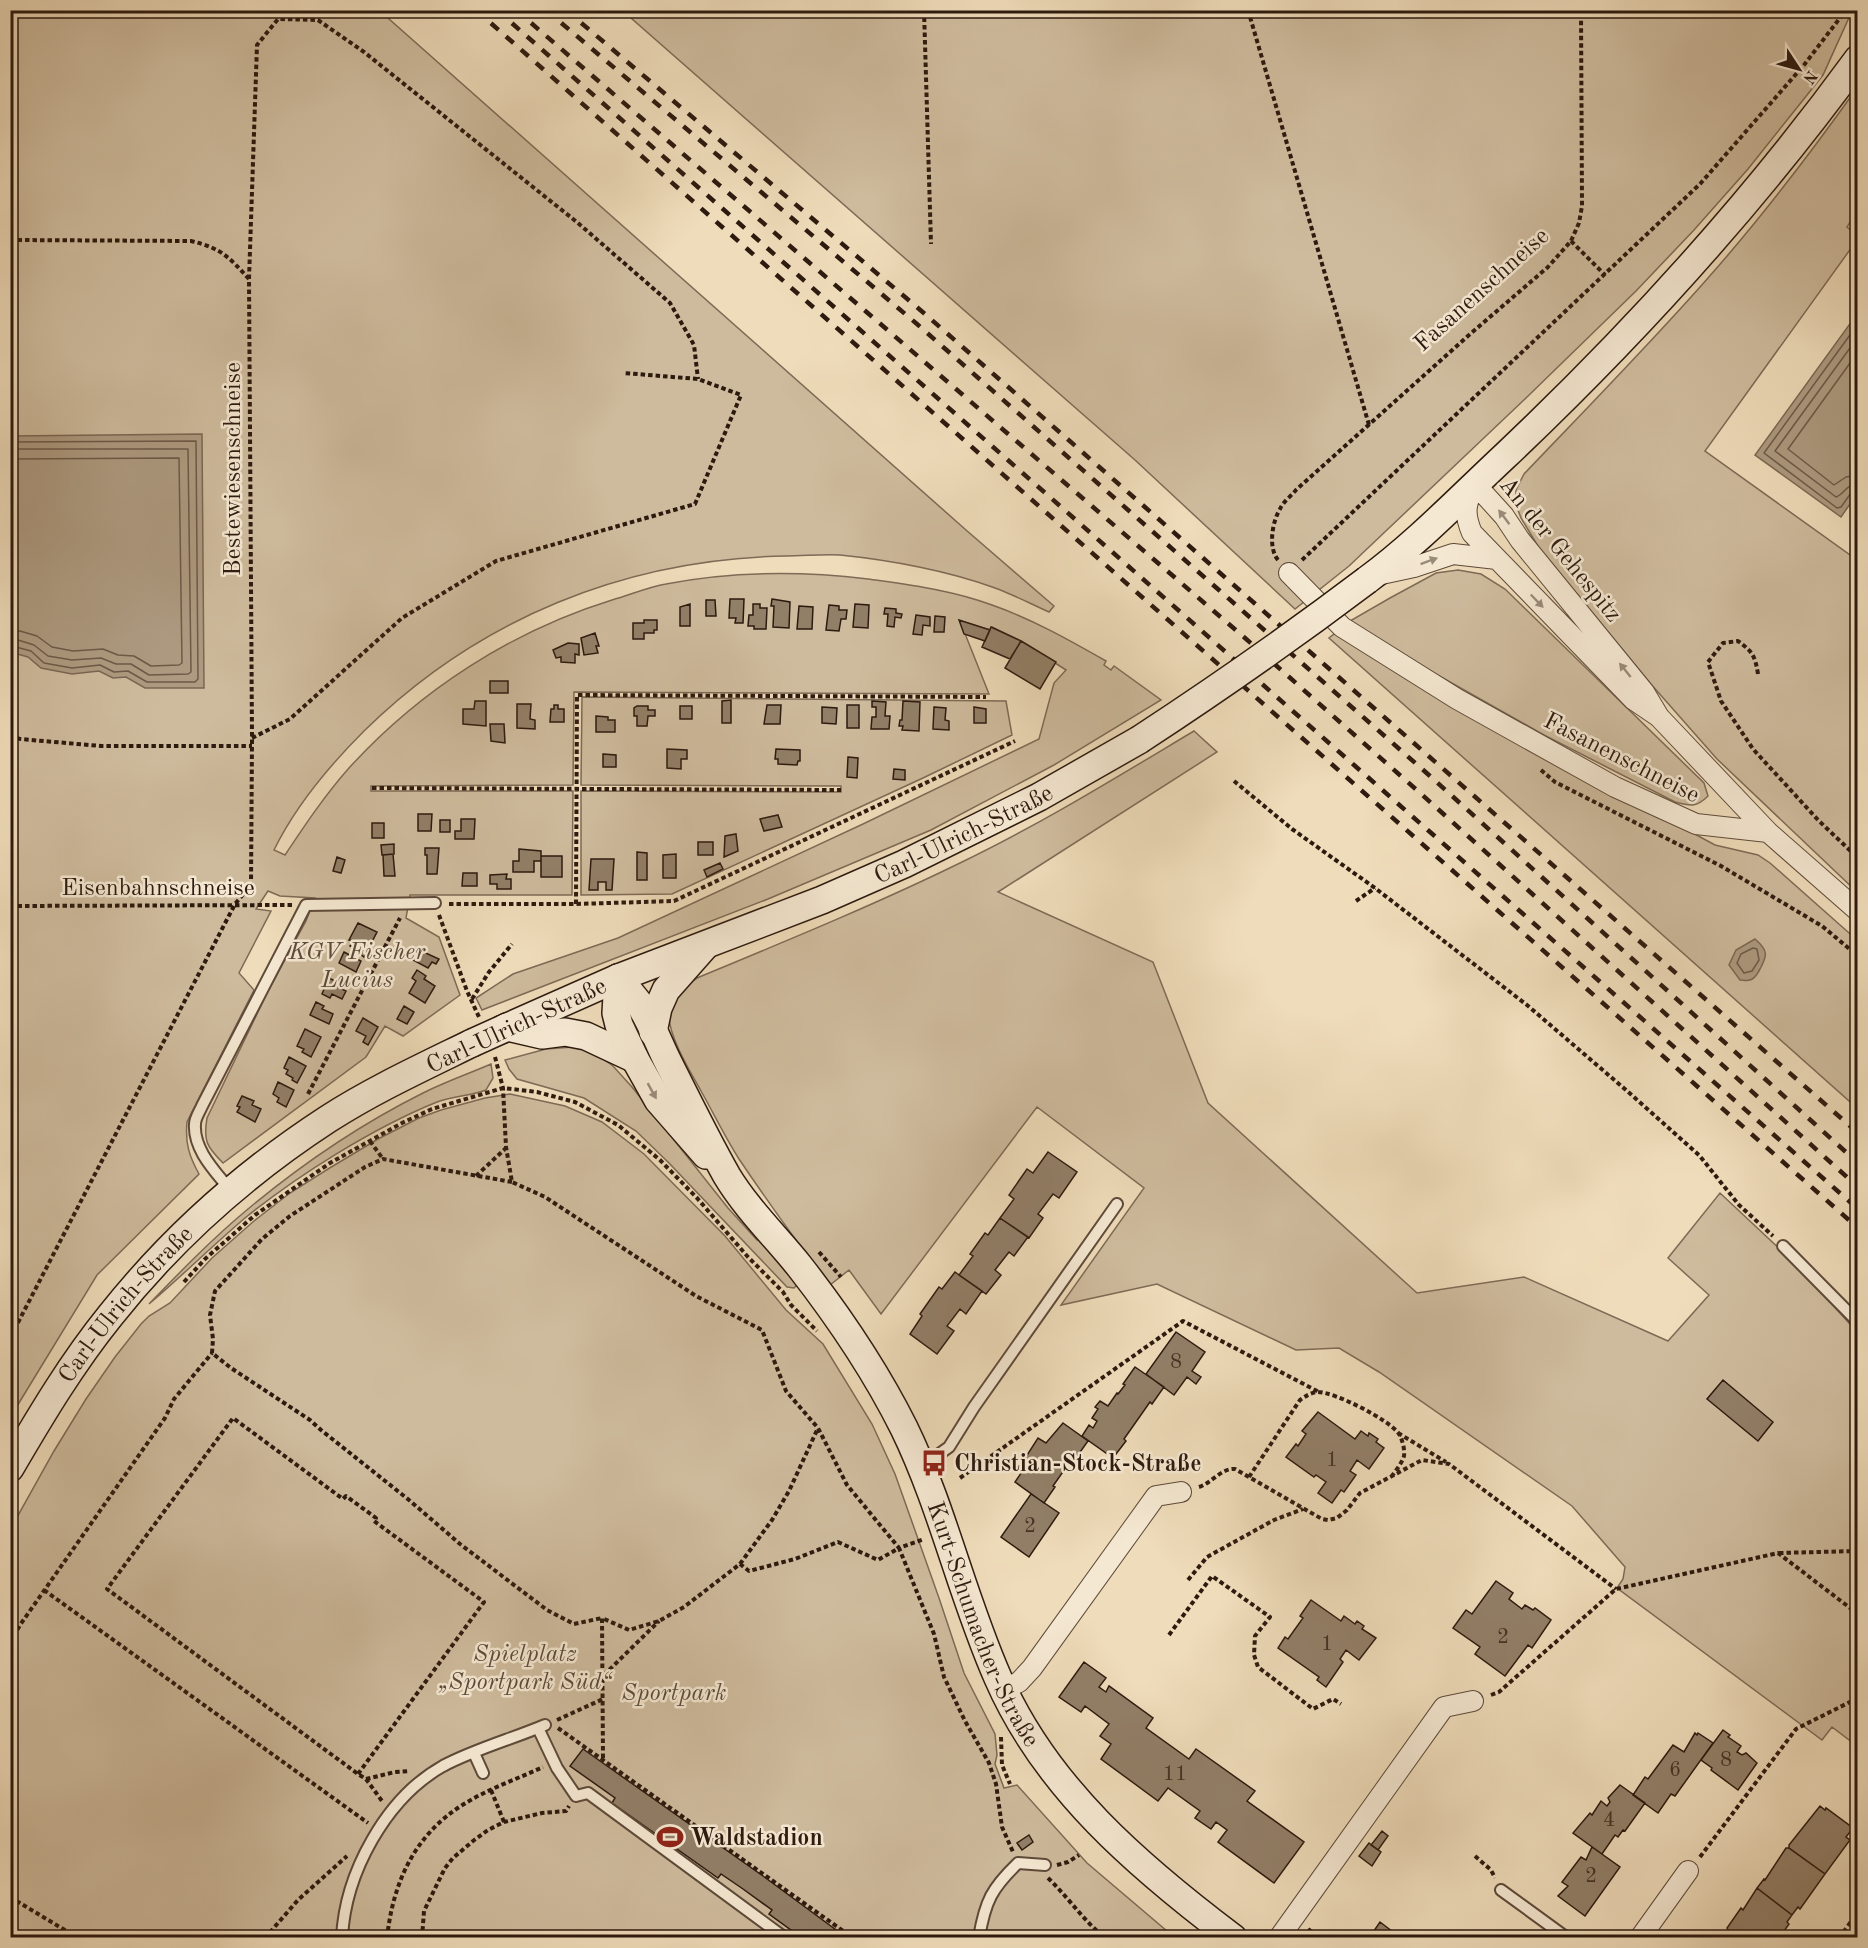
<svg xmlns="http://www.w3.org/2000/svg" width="1868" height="1948" font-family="'Old Standard TT',serif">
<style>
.green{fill:#cebb9d;stroke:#7e6a56;stroke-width:1.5}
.water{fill:#ad9a80;stroke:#7a6753;stroke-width:1.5}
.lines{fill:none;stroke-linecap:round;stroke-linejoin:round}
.shore{stroke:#6d5a48;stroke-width:1.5}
.building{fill:#927f68;stroke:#2d1a0f;stroke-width:1.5}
.lane-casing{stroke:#5e4a3a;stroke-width:14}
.street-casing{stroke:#5e4a3a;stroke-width:22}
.secondary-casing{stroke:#2d1a0f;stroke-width:30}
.path{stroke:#2d1a0f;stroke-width:4;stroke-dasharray:4.5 3;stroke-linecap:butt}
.lane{stroke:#f5e8d2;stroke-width:10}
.street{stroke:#f5e8d2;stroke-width:20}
.secondary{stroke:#f5e8d2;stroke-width:27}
.rail{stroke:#2d1a0f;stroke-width:4.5;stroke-dasharray:10 10;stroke-linecap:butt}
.secondary-bridge-casing{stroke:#2d1a0f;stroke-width:30;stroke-linecap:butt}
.secondary-bridge{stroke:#f5e8d2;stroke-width:27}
.oneway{fill:#9b8b7a}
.labels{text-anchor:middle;stroke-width:5;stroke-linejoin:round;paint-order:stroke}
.number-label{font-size:21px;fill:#463325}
.street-label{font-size:24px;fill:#2d1a0f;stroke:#f5e8d2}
.park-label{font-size:24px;font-style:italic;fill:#5d4a3a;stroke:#f5e8d2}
.poi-label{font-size:24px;font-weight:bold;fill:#2d1a0f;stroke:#f5e8d2;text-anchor:start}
</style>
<rect width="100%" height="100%" fill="#efdcba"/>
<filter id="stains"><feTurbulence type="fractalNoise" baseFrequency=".00333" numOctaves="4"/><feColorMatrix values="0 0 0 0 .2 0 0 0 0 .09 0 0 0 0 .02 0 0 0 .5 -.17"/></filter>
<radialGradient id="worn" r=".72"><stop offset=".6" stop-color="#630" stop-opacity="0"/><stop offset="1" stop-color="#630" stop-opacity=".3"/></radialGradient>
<!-- green -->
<path class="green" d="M11 11H380L966 530 1054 606 1049 612C1031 604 1014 595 995 588 949 571 890 560 840 555 822 554 804 556 786 556 626 559 479 618 364 731 329 766 296 805 274 850L285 855C305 825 325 795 349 768 420 690 512 631 612 600 630 595 648 587 666 584 733 571 801 571 868 579 910 585 952 590 992 605 1032 619 1069 640 1106 661L1104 665 1111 670 1114 666 1161 700 1054 765 931 830 768 899 482 1010 476 998 513 974 618 938 863 824 1039 739 1054 683 1066 670 1021 641 992 627 990 630 960 621 989 694 574 692 573 785 371 786V791H573L572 895H410L406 918 439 937 460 995 403 1036 385 1026 366 1057 223 1163C207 1147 203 1141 207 1118L268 991 306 921 315 898 280 896 268 891 256 909 271 911 239 973 254 990 187 1122C185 1143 189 1156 199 1174L97 1275 11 1416Z
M623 11H1852L1823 75 1748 169 1694 230 1636 291 1526 398 1349 566 1295 609 1135 460Z
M1857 88V211L1847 227 1857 235V240L1705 451 1857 560V892L1717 759 1650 683 1539 548 1521 518 1516 505V490L1524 474C1586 409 1649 345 1708 278 1761 218 1810 154 1857 88Z
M1458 570 1481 574 1505 589 1704 783 1708 796C1696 808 1690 806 1675 802L1544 735 1434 673 1350 621 1390 598 1436 573Z
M1338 631 1665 818 1715 845 1758 855 1770 863 1857 940V1108L1329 638Z
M582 697 1006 701 1012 735 923 778 672 894 581 895V791L841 792V786L581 785Z
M1194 731 1217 752 998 892 1153 962 1208 1103 1417 1293 1524 1277 1668 1341 1709 1295 1668 1258 1720 1193 1800 1268 1857 1332V1746L1832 1727 1822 1740 1617 1588 1623 1579 1625 1567 1572 1506 1379 1372 1339 1348 1296 1350 1157 1284 1061 1305 1144 1188 1037 1107 881 1314 849 1270 830 1285C798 1244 768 1202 739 1159 725 1137 714 1114 701 1091 691 1073 669 1037 669 1016 670 998 683 987 697 978 786 941 874 905 960 863 1041 824 1117 777 1194 731Z
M573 1047 593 1052 613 1066 632 1087 728 1208 757 1240H760L797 1285 794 1288 787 1287 669 1163 636 1131 584 1098 517 1079 509 1069 505 1060 546 1049Z
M491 1064 493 1078 486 1090C470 1096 453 1096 437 1102 373 1128 298 1175 245 1218 212 1246 182 1276 149 1304 181 1271 213 1238 248 1209 302 1164 361 1124 423 1093 445 1082 468 1074 491 1064Z
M510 1094 565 1106 602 1122 644 1154 725 1236 786 1310 823 1344 872 1424 895 1474 939 1598 964 1673 995 1734 997 1755 995 1764 1004 1788 1017 1785 1087 1863 1174 1937 11 1938V1528L54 1451 86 1399 115 1357 141 1324 149 1316 170 1303 212 1258 254 1221 290 1193 328 1169 378 1139 419 1118 441 1110 485 1098Z"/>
<!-- water -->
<path class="water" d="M1857 314V494L1841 517 1755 455Z
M202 434 204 688H145L126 677 113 678 99 671 72 674 41 668 28 657 14 653V670L11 678V436Z
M1755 939C1769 951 1767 956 1760 969 1757 974 1756 978 1750 980 1747 981 1743 980 1740 980L1729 965 1736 950Z"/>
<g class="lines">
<!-- shore -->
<path class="shore" d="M1858 324 1764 453 1837 508 1841 507 1851 493 1858 492
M1858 337 1775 451 1836 497C1845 494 1846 484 1858 484
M1858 352 1788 449 1834 485 1846 477 1858 475
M10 442 196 441 198 679 195 682H147L128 671 114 672 100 665 72 668 44 663 31 651 16 647 10 649
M10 449H188L191 672 188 674 149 675 131 664H116L101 658 72 660 48 656 34 645 18 640 10 641
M10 459 179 458 182 663 179 665 151 666 134 656 118 655 103 649 73 651 52 647 37 636 20 631H10
M1753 948 1757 949 1759 960 1752 971 1744 973 1737 963 1741 954Z"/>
</g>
<!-- building -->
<path class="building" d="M730 599H744L743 623H735L736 618H729Z
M772 599 790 602 789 628 773 627 774 606H771Z
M706 600H715L716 616H706Z
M690 604V626H680V607Z
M753 604H760V608H767L766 629H754V626H748L749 615H753Z
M855 604 869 605 868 628 853 627Z
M829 605 839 606V610H847L846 619H841L839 631 826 630Z
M799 606 813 607 812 629H797Z
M885 608 896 609V613L902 614 901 618 895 617 894 627 887 626 888 614H884Z
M916 615 930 617V626L923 625 922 635 913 634Z
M935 616 945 617 944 632H934Z
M644 620H657V630H654V633H644V639H633V623H644Z
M959 620 990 630 985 641 964 634Z
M991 627 1021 641 1010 659 982 647Z
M595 633 599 646H596L598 653 584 655 581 638Z
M1021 641 1056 662 1040 689 1005 668Z
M568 643 579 644V655L575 654V663L561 662V657L556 658 553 650Z
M490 681H508V693H490Z
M731 700V723H722V701Z
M475 701H486V726L463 724V709H474Z
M872 701 886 702 885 716H890L889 729H871L872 717H876V707H872Z
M903 701 920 702 919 731 902 730 903 726H899L900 720H902Z
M517 704H531L530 719 535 720V729L517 728Z
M554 705H558V709H564V722H550L551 709H554Z
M767 705H781L780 724H764Z
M847 705H859V728H847Z
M637 706H648V710H655V716H648L647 726H637V716H634V708Z
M680 706H692V719H680Z
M822 707 837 708 836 724 822 723Z
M934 707 946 708 945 720 949 721V730L933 729Z
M974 707 986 709V723H974Z
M596 716 608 717V720H615V732H596Z
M490 724H504L505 743 491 741Z
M667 749 687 750V759H681V769L667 768Z
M776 749 800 750V761H798L797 765 778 764V759H775Z
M603 754 616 755V767H603Z
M848 757 858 758 857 778 847 777Z
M894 769 905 770V780L893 779Z
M418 814H432L431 831H418Z
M778 815 782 827 764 831 760 819Z
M461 819H475L474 839H455V831H461Z
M440 820H450V832H440Z
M372 823H384V838H372Z
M736 834 738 851 724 857 725 836Z
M698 842H713V855H698Z
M394 844V854L382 855 381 845Z
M425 848H439L437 874H427V855H425Z
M519 849 541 851V861H534V872H513V861H519Z
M637 852 647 853V880H637Z
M393 854 395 876H384L383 855Z
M676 854V878H663V855Z
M541 856H562V877H541Z
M337 857 345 860 341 873 333 871Z
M591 859H614L612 890H606V882H598V890H589Z
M720 863 723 869 707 877 704 870Z
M463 873H477V886H462Z
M507 874 506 879H511V889H497V884H490V875Z
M358 923 377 932 364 957 360 954 361 951 350 946 353 941 349 940Z
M419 950 439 959 436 964 432 962 428 968 413 960Z
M344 952 361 961 356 972 339 963Z
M417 970 426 976 424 979 435 986 425 1003 409 993 416 981 412 978Z
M329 978 337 982 335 986 346 991 342 999 332 994 330 998 322 994Z
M316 1002 324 1006 322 1009 333 1014 329 1024 310 1015Z
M404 1006 414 1012 407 1024 397 1019Z
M363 1018 378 1027 368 1045 363 1042 366 1036 356 1031Z
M305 1029 321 1037 311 1057 302 1052 304 1049 297 1046Z
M289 1057 306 1066 297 1083 292 1080 293 1078 286 1074 288 1070 284 1068Z
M278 1082 294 1090 286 1107 277 1102 279 1098 273 1094Z
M242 1096 254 1101 252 1105 261 1109 255 1122 237 1112 240 1107 237 1106Z
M1048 1152 1077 1172 1059 1198 1053 1194 1038 1214 1043 1218 1029 1238 1000 1218 1014 1199 1009 1195 1027 1169 1033 1173Z
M1000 1218 1028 1237 1014 1256 1009 1252 995 1270 1001 1275 986 1294 959 1275 973 1256 970 1254 985 1233 988 1235Z
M955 1272 982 1291 966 1314 960 1309 947 1326 954 1331 937 1354 910 1334 922 1316 920 1314 939 1287 942 1289Z
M1176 1332 1205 1352 1192 1371 1201 1377 1196 1384 1187 1377 1174 1395 1146 1374Z
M1135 1367 1164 1387 1152 1404 1150 1402 1124 1439 1126 1441 1113 1458 1082 1436 1089 1425 1093 1428 1097 1421 1092 1418 1098 1409 1095 1407 1100 1401 1108 1406 1117 1393 1118 1394 1125 1385 1123 1384Z
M1723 1380 1773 1422 1758 1441 1707 1399Z
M1318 1412 1355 1439 1361 1431 1368 1436 1369 1433 1378 1439 1376 1442 1384 1448 1369 1469 1357 1460 1350 1471 1356 1475 1344 1492 1341 1490 1332 1503 1318 1493 1326 1482 1316 1475 1314 1477 1286 1457 1296 1444 1298 1446 1306 1434 1302 1431Z
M1063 1423 1088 1441 1078 1455 1076 1453 1053 1486 1055 1487 1044 1503 1015 1482 1026 1466 1022 1463 1038 1438 1046 1443Z
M1031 1494 1059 1513 1029 1557 1001 1537Z
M1496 1581 1513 1593 1509 1599 1522 1609 1525 1605 1533 1610 1535 1608 1551 1620 1532 1648 1528 1645 1505 1676 1475 1654 1480 1647 1453 1628 1466 1610 1472 1614Z
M1311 1600 1341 1621 1344 1616 1355 1624 1357 1621 1364 1626 1362 1629 1376 1638 1359 1660 1346 1650 1340 1659 1343 1662 1326 1687 1317 1680 1319 1677 1278 1648 1285 1637 1288 1639 1303 1618 1300 1616Z
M1084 1662 1106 1678 1099 1687 1106 1692 1109 1686 1153 1718 1146 1728 1189 1759 1196 1749 1255 1791 1247 1801 1304 1842 1274 1883 1218 1842 1227 1830 1216 1822 1211 1829 1195 1818 1200 1811 1168 1788 1158 1801 1101 1759 1111 1744 1100 1736 1109 1724 1085 1706 1081 1712 1059 1697Z
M1723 1730 1730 1735 1728 1737 1741 1746 1737 1752 1742 1755 1746 1753 1757 1763 1738 1790 1711 1770 1712 1768 1701 1760Z
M1695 1733 1697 1735 1698 1733 1713 1743 1675 1796 1671 1794 1658 1813 1633 1795 1645 1777 1648 1779 1673 1745 1684 1752Z
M583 1749 763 1876 847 1938H802L769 1914 772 1910 743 1889 721 1874 718 1878 612 1803 615 1798 570 1766Z
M1620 1785 1645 1803 1625 1831 1623 1830 1618 1837 1615 1835 1602 1854 1573 1833 1590 1813 1592 1815 1601 1801 1607 1806 1610 1802 1608 1798Z
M1820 1806 1825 1810 1826 1808 1853 1828 1846 1837 1850 1840 1825 1874 1789 1848V1845Z
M1382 1831 1388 1836 1378 1850 1371 1845Z
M1029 1835 1033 1842 1022 1850 1017 1843Z
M1369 1843 1381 1852 1372 1866 1359 1856Z
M1592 1847 1620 1867 1585 1916 1558 1896 1568 1886 1562 1882 1581 1857 1586 1860Z
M1786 1848H1789L1825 1874 1800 1909 1798 1907 1792 1915 1757 1888 1764 1879 1765 1880Z
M1757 1888 1792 1915 1787 1922 1789 1924 1779 1938H1737L1728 1930 1727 1928 1741 1908 1743 1910Z
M1380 1922 1401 1938H1369Z"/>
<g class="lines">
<!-- lane casing -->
<g class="lane-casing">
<path id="lane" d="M231 1191C216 1172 193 1150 195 1124 195 1118 200 1111 202 1106L306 905 435 903
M1783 1246 1858 1322
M921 1467 949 1447 974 1407 1117 1204
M538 1728 557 1768 576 1796 588 1793 785 1938
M474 1753 483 1773
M1501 1890 1567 1938
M342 1938C345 1873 386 1798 443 1766 475 1749 512 1739 545 1725
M979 1938C985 1901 992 1888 1018 1863L1045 1865"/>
</g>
<!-- street casing -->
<g class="street-casing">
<path id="street" d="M1289 573 1342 627 1457 699 1615 787 1696 824 1768 832
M1377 575 1414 567 1453 554 1497 559
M1659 717 1644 692 1520 540 1504 516 1475 484C1466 503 1463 512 1472 533L1634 700 1659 717 1768 832 1858 911
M1003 1690 1019 1682 1032 1668 1156 1496 1181 1492
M1279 1938 1444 1707 1473 1701
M1640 1938 1688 1871"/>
</g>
<!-- secondary casing -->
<g class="secondary-casing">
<g id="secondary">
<path d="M1367 580C1416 544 1460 498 1505 456 1634 334 1753 203 1858 59"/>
<path id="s1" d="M618 978C625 987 633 995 640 1005 651 1022 659 1044 668 1062 687 1100 706 1139 727 1176 747 1209 776 1237 800 1267 839 1317 875 1370 904 1428 943 1508 962 1597 998 1678 1046 1788 1139 1867 1233 1938"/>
<path d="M618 978 616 1013 619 1025 635 1059 658 1100 706 1155"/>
<path d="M507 1027 542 1035 565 1032 586 1036 635 1059"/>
<path id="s2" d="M503 1029 618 978 822 900 904 864 1039 797 1139 740"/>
<path d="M653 1032 658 1008 666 990 704 947"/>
<path id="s3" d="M10 1468C41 1415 72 1363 110 1316 171 1239 245 1173 328 1119 373 1090 423 1067 472 1043"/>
</g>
</g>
<!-- path -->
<path class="path" d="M924 10 931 244
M1248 10 1369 425
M10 240 191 241C221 248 229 257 249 279L252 738 251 885 235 904 10 1338
M1571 241 1605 275
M249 279 257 45 278 19 318 20 364 52 578 223 670 303 694 345 698 379
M1278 560C1268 548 1272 522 1280 509 1283 502 1291 496 1296 490L1469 335 1548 267 1571 241 1579 223 1582 206 1581 10
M1302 560 1700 184 1804 65 1846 10
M1758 674C1755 656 1753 652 1738 641L1723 643 1708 662 1721 701 1753 749 1819 821 1858 858
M10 735 20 739 101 746H252
M252 738 290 719 402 618 496 561 695 504 741 395 698 379 624 373
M1541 770 1555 782 1721 866 1822 926 1858 956
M1234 781 1292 829 1375 888 1527 1005 1626 1090 1699 1155 1739 1205 1773 1236
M372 788 841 790
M1356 901 1375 888
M449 904H576L674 901 1015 741
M576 904 577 695 986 697
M10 906 292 905
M439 915 467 991 479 1017
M472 999 489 972 512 944
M495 1057 503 1088 506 1147 512 1182 545 1197 696 1296 762 1330 786 1391 818 1428 847 1485 899 1548 924 1539
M308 1094 400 918
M370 1141 383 1159
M476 1176 506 1148
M512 1182 383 1159 365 1167 290 1216 262 1239 215 1291 210 1315 213 1339 212 1353 231 1368 310 1420 321 1430 409 1500 460 1544 547 1610 574 1624 602 1618
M819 1252 841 1277
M184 1282 205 1259 255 1215 330 1163 402 1123 432 1109 503 1088 537 1092 575 1102 618 1125 660 1160 697 1198 748 1257 783 1292 791 1305 817 1331
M1398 1433 1446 1462
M1249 1477 1300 1400C1306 1396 1310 1393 1317 1392 1333 1391 1390 1420 1399 1434 1402 1439 1405 1449 1404 1456 1402 1463 1396 1470 1392 1476
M960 1478 1183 1321 1319 1392
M1199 1487C1212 1483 1221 1468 1235 1469L1322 1519 1328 1520 1337 1518 1347 1510 1360 1493 1422 1460 1449 1464 1616 1589
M1779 1553 1858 1551
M740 1564 772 1520 789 1491 818 1428
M1188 1580 1207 1557 1274 1520 1303 1509
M44 1590 368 1823
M1169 1635 1212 1576 1270 1617 1255 1636 1254 1655 1258 1667 1313 1709 1333 1699 1341 1704
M10 1643 20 1625 165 1418 174 1399 212 1353
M604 1675 659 1621
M1491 1695 1499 1692 1616 1589 1778 1553 1858 1614
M557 1720 603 1699
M558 1728 853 1938
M1001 1737 1002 1765 1010 1784
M603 1758 602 1618 629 1630 659 1621 684 1607 740 1564 749 1571 795 1559 838 1542 878 1560 899 1548 934 1634 944 1677 965 1721 989 1763 996 1784 1002 1827 1013 1852
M358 1774 484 1602 374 1521 376 1518 346 1496 343 1499 233 1418 107 1589 358 1774 366 1779 382 1801
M366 1779 395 1772 409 1771
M491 1790 504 1822
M1475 1856 1491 1870 1495 1878
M1700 1857 1796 1729 1858 1698
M1057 1865 1068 1862 1079 1855
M1048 1878C1068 1897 1083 1920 1105 1938
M10 1897 78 1938
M1308 1929 1320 1938
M265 1938 298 1900 347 1856
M387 1938C393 1882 415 1834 464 1804 488 1789 517 1779 543 1767
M422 1938 424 1911 445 1868 453 1858 473 1841 488 1830 504 1822 542 1813 566 1811 569 1806
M1839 1938 1858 1912"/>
<!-- lane -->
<use href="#lane" class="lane"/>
<!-- street -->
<use href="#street" class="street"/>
<!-- secondary -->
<use href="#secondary" class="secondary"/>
<!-- rail -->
<path class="rail" d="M476 10 1858 1228
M497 10 1858 1209
M516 10 1245 638 1419 792 1858 1187
M546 10 917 324 1430 776 1858 1163
M566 10 925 314 1858 1133"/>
<!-- secondary-bridge casing -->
<g class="secondary-bridge-casing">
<path id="secondary-bridge" d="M1139 740C1217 689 1293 636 1367 580
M472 1043 503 1029"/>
</g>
<!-- secondary-bridge -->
<use href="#secondary-bridge" class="secondary-bridge"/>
</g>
<!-- one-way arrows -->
<defs><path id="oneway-solid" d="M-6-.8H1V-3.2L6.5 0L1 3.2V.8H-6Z" transform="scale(1.5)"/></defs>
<g class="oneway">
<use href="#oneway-solid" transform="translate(1504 517) rotate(-127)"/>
<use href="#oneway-solid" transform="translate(1429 561) rotate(-20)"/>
<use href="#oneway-solid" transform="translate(1537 601) rotate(46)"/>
<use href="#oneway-solid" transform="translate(1625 670) rotate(-129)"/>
<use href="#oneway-solid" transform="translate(652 1091) rotate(61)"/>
</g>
<!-- icons -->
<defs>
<g id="bus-bare" transform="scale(2.07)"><path d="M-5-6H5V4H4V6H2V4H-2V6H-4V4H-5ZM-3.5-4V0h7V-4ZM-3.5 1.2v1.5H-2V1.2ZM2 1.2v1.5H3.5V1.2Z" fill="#8f2418" stroke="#f5e8d2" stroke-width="2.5" paint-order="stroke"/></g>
<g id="stadium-bare" transform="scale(2.07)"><path d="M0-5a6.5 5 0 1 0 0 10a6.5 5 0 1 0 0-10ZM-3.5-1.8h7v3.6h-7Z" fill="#8f2418" stroke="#f5e8d2" stroke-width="2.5" paint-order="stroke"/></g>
</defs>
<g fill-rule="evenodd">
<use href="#bus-bare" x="934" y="1463"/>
<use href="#stadium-bare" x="670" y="1837"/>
</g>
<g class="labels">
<!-- number labels -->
<g class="number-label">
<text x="1176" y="1368">8</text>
<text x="1332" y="1466">1</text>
<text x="1030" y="1532">2</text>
<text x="1503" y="1643">2</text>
<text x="1327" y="1650">1</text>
<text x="1726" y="1766">8</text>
<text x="1675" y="1776">6</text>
<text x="1175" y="1780">11</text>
<text x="1609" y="1826">4</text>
<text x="1591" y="1882">2</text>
</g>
<!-- street labels -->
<g class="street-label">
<text transform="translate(1481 289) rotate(-42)" y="8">Fasanenschneise</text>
<text transform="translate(232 469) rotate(-90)" y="8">Bestewiesenschneise</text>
<text transform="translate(1561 549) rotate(51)" y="8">An der Gehespitz</text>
<text transform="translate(1622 757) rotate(27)" y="8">Fasanenschneise</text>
<text dy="8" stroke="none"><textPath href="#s2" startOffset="500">Carl-Ulrich-Straße</textPath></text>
<text x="158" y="895">Eisenbahnschneise</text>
<text transform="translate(516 1025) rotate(-25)" y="8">Carl-Ulrich-Straße</text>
<text dy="8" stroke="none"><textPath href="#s3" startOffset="201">Carl-Ulrich-Straße</textPath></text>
<text dy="8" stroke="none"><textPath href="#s1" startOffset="747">Kurt-Schumacher-Straße</textPath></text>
</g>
<!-- park labels -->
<g class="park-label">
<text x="357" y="959">KGV Fischer<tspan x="357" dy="28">Lucius</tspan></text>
<text x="525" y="1661">Spielplatz<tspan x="525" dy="28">„Sportpark Süd“</tspan></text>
<text x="674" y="1700">Sportpark</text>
</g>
<!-- poi labels -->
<g class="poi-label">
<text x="954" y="1471">Christian-Stock-Straße</text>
<text x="690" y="1845">Waldstadion</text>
</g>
</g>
<!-- margin -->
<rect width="1868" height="1948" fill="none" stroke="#efdcba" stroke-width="36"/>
<rect x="12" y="12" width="1844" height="1924" fill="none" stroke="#2d1a0f" stroke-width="3"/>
<rect x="18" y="18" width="1832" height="1912" fill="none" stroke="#2d1a0f" stroke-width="1.5"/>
<!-- north arrow -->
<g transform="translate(1799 69) rotate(126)" stroke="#f5e8d2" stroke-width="4.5" paint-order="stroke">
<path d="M0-4.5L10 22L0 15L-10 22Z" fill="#2d1a0f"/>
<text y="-9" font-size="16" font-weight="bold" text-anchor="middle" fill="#2d1a0f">N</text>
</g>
<rect width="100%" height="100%" filter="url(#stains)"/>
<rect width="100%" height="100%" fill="url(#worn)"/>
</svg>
